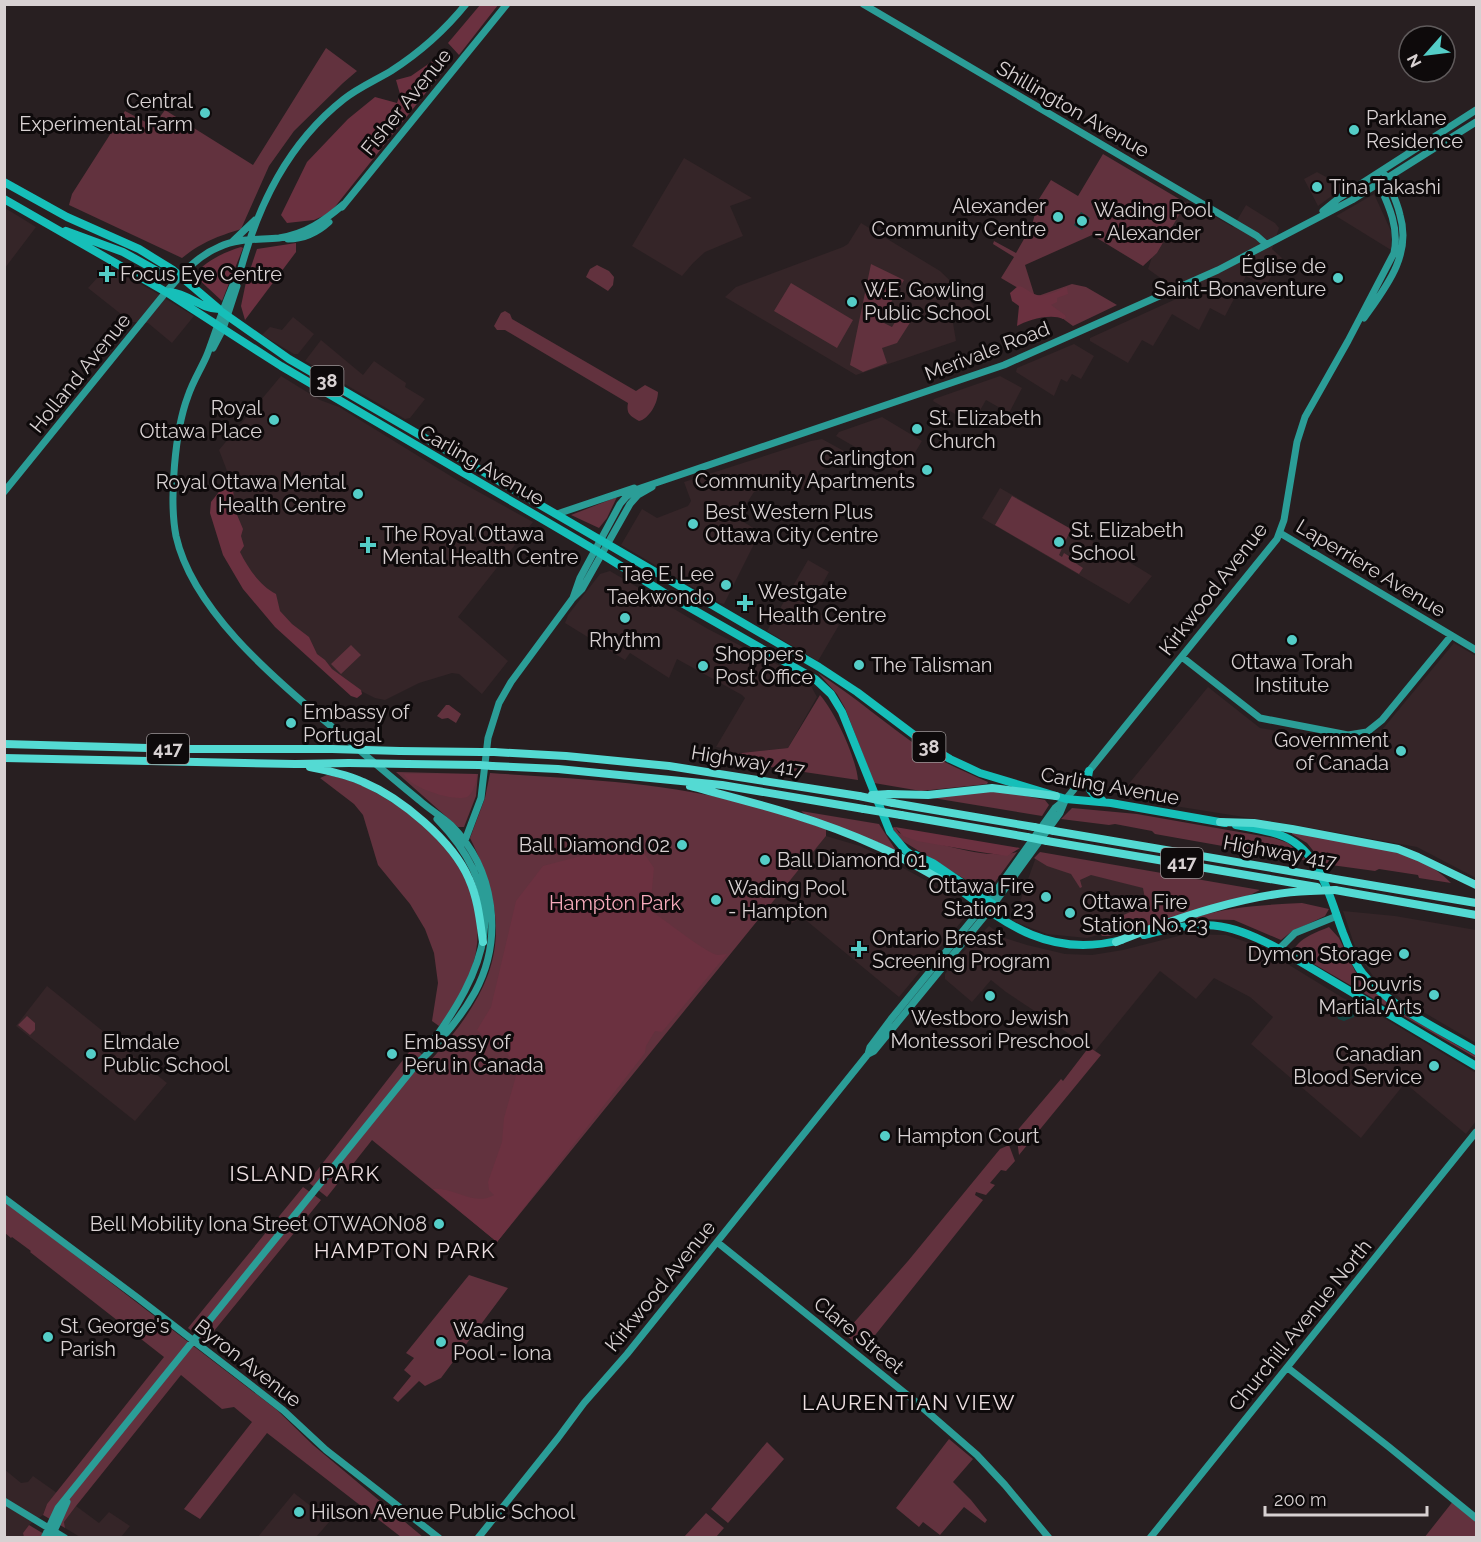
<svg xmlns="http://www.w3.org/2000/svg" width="1481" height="1542" font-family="Raleway,sans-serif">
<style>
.built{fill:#352528}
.green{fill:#62323e}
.forest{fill:#6b3140}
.water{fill:#134341}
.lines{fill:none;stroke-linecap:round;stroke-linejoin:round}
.secondary{stroke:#2b9d97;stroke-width:7}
.primary{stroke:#16bfb9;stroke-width:8}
.highway{stroke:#54dad3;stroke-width:8}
.highway-bridge{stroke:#54dad3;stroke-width:8}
.poi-dot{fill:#54cdc7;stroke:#0e0a0b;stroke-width:2}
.labels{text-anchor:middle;stroke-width:6;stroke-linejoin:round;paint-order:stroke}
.shield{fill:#0e0a0b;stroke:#9b9596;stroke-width:1.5}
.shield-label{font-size:18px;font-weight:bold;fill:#d8d1d2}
.poi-label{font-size:20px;fill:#d8d1d2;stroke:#0e0a0b;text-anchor:start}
.street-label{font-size:20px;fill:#d8d1d2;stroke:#0e0a0b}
.park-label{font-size:20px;fill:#f6aabb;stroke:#0e0a0b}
.neighbourhood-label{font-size:21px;letter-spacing:1.5px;fill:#eddfe1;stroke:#0e0a0b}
</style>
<rect width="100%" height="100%" fill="#281f21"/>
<!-- built -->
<path class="built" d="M684 158 752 198 730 206 743 236 705 252 693 263 682 276 632 246Z
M1317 172 1344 187 1318 206 1304 179Z
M1374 194 1391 231V250L1336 216Z
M1187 201 1233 227 1246 205 1275 223 1279 228 1272 249 1282 258 1265 287 1246 276 1225 316 1210 308 1199 330 1172 314 1153 346 1142 340 1128 363 1090 341V338L1176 299 1169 284 1148 269 1152 257 1157 253Z
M5 208 36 227 5 268H4Z
M861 223 940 271 967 297 974 307 952 317 956 341 856 375 725 297 736 287 843 247 848 244Z
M108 266 153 291 194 316 172 343 148 323 131 322 88 288Z
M293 317 314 334 298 354H294L262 335 270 327 282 330Z
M321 340 363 375 374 361 406 383 405 387 425 399 410 418 405 419 305 361Z
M1074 344 1094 356 1081 379 1072 374 1067 382 1061 379 1054 396 1016 372 1017 368Z
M281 376 320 400 339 407 457 480 533 522 458 617 508 661 482 694 459 674 452 673 419 683 385 700 375 698 347 684 264 610 213 505 231 481 219 450Z
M1000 376 1022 388 1009 413 986 400 972 424 933 401 934 399Z
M882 417 922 441 902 474 836 436 839 432Z
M822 439 853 456 851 459 818 471V484L790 493 785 481 754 492 737 518 760 532 724 604 720 603 621 545 642 509 657 518 688 506 691 501 684 482 811 441Z
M1000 488 1139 568 1152 576 1129 604 982 518Z
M808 560 829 572 809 608 839 625 818 661 767 631Z
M610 571 708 629 788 670 811 686 817 697 788 748 723 755V748L716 747 745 698 742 695 677 659 669 678 630 653 625 660 565 623 568 615 600 574Z
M1454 643 1476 656V878L1417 847 1294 825 1118 797 1208 687 1260 728 1357 745 1376 737Z
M826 836 860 846 885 858 936 886 965 907 966 916 899 997 802 917 789 925 767 908Z
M1036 857 1165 881 1130 927 1087 938 1047 934 1013 921Z
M1343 911 1395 916 1476 930V1043L1403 1000 1373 976 1361 959 1354 944Z
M989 926 1005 938 1027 945 1065 954 1092 955 1123 950 1186 934 1226 935 1258 946 1343 998 1379 1015 1476 1073V1121L1466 1134 1405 1083 1361 1138 1251 1044 1273 1017 1250 997 1214 978 1196 999 1160 971 1095 1051 1006 992 991 980 972 1002 945 979V974L960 955Z
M47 986 167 1083 135 1121 16 1026Z
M4 1469 21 1483 28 1482 33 1476 57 1493 47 1504 43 1515 29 1525 23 1533 25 1536 24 1537H5Z
M294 1493 330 1521 316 1537 257 1538Z
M76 1506 99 1523 109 1512 130 1526 121 1537H80L65 1528 64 1522Z"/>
<!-- green -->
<path class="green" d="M326 48 357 71 343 83 294 131 269 166 241 229C216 237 202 242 182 258L69 205 72 194 125 111 153 126 165 110 253 165Z
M1103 154 1186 203 1157 253 1143 266 1092 235 1025 265 1035 297 1072 284 1086 287 1117 305 1073 326 1033 297 1001 278 1014 257 993 244 994 241 1016 253 1032 225 1039 199 1051 180 1078 196Z
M871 264 904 280 880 321 892 327 902 311 913 318 897 343 882 348 887 363 863 372 850 365Z
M597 265 609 271 614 277 613 285 608 291 586 277 590 269Z
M791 283 853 320 837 348 774 311Z
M505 311 510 314 512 319 636 391 645 385 658 392C658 403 649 419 639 421 630 416 626 414 628 403L505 330H497L494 326 501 313Z
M1012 496 1071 529 1059 555 1062 557 1064 553 1075 560 1074 562 1083 568 1079 574 995 525Z
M617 497 607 518 599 528 571 515Z
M351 645 361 655 341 674 331 664Z
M818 673C854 696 887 725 922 749 943 763 966 772 988 782L987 784 921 791 874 783 845 708 837 694Z
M820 695C835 712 856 757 858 780L723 760V755L788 748Z
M446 705H449L461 714 456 723 448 718 442 719 437 716Z
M396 772 478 774 476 796 464 827H458Z
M490 773C578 779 666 782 751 805 776 811 801 821 826 829V836L497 1242 372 1140 327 1197 308 1182 413 1047 430 1061C498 986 517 933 470 838L485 798Z
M327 775C357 780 380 794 405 811 420 822 439 835 449 850 492 912 485 970 439 1026L432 1021 438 983 434 953 425 929 410 904 378 865 363 815 354 804 320 778Z
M983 791H1002L1045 800 1049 805 1042 816 927 797Z
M1072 808 1137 814 1274 838 1288 843 1308 861 1155 834 1152 831 1115 824 1109 825 1061 819Z
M801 811 879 824 897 852 880 843 807 816Z
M895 827 899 833C932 841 987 861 1017 852L990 889 984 891 901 840 892 828Z
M1292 832C1339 841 1419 847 1451 883L1419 878 1418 875 1379 869 1375 871 1324 864 1307 843 1292 834Z
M1040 852 1260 890 1250 895 1148 926 1109 936H1102L1099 932 1101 925 1146 905 1143 888 1091 875 1080 880 1082 887 1080 888 1071 874 1047 866 1034 858Z
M1302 903 1329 909 1325 916 1291 932 1281 940 1234 920 1195 919 1197 917C1232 906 1266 905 1302 903Z
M1329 927 1339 938 1355 971 1371 989 1405 1015 1476 1056V1058L1293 952C1298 938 1317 932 1329 927Z
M27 1016 35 1023V1030L30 1035 18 1025Z
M1089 1047 1101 1055 1019 1155 1016 1132 1061 1079 1063 1081Z
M1009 1145 1015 1161 1006 1171 1001 1170 990 1183 995 1185 986 1195 976 1192 975 1195 983 1200 864 1349 844 1334 908 1261 1000 1149Z
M303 1187 321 1200 205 1342 188 1328Z
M7 1203 277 1410 313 1445 423 1537H401L267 1433 200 1519 184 1509 252 1422 234 1407 222 1409 181 1375 76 1506 64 1522 65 1528 43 1515 47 1504 164 1357 30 1252 31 1251 12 1237 11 1238 5 1233 4 1206Z
M469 1275 508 1288 441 1378 425 1386 419 1381 398 1402 393 1398 411 1376 404 1370 414 1358 406 1353Z
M949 1439 973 1459 953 1482 971 1500 987 1520 985 1523 964 1507 940 1535 923 1522 919 1527 896 1508Z
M767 1442 784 1459 728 1523 711 1509Z
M1454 1500 1476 1518V1537L1424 1538Z
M706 1513 724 1528 716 1537H684Z
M29 1525 49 1537H24L23 1533Z"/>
<!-- forest -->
<path class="forest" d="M480 5H498L459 55 448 43Z
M434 60 437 66 444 70 330 213 314 220 287 223 281 215 307 162 348 119 375 97 397 103 400 94 396 80 411 76Z
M296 243V252L245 320 241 306 246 282 257 249Z
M241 247 243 248 222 301 194 275C206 261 224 252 241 247Z
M1018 286C1026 287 1029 293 1037 295 1046 297 1057 291 1067 287L1068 294 1057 298V302L1051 305 1065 315 1066 318 1063 319C1051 313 1027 320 1017 326L1019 306 1012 301 1010 293Z
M229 483 233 489 235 510 243 529 241 536 244 546 240 552C248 568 260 586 276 594L280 611 292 624 309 637 317 654 325 660 332 669 361 690 362 694 357 698 351 696 275 627 243 589 223 555 210 513 211 502 225 484Z
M404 774H476L477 777C476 783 473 794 467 797 453 802 408 787 404 774Z
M895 827 1020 848 1007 856 980 852 917 841 903 836Z
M626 844 639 846 654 868 650 910C664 919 707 954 718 955 721 955 724 954 727 954L662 1032 655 1031 646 1046 645 1053 497 1242 433 1189C455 1187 473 1207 494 1195L489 1190 488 1182 502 1142 504 1118 518 1069 500 1043 486 1039 477 1030 491 1007 516 901 543 866Z"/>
<!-- water -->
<path class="water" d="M1081 212 1090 218 1082 230 1074 225Z
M1348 1009 1355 1011 1354 1017 1344 1021 1338 1019 1337 1014 1339 1011Z"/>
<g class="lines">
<!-- secondary -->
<path class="secondary" d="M863 4 1257 236 1266 244
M342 207 507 4
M1323 211 1339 198 1476 110
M288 239C304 239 317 233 329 222
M233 241 255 220
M240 270C226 297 218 326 207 355 201 369 193 381 188 396 175 430 169 500 176 536 192 608 270 675 325 721 356 747 387 774 419 800 429 809 441 816 451 825 495 869 504 938 475 992 460 1019 439 1043 417 1064
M240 272C258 205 288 143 344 99 358 88 376 80 391 71 419 53 445 30 466 4
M1364 318C1386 287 1412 255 1400 215 1397 201 1390 188 1385 175
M213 348 223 329 237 286
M4 492 166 292C182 274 197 256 219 247 238 238 258 240 279 238 306 234 324 221 344 204
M557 514 634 488
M1280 533 1476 650
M573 598 580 578 620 504 626 497 635 490 1004 365 1218 270 1352 200 1476 122
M1182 657 1260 718 1348 735 1367 732 1382 720 1451 636
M464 843 481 798 488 738 499 703 511 682 573 598 582 589 630 504 638 495 652 487
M1279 949 1295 933 1337 916
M427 1049C486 970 516 900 437 819
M868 1054 870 1047 891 1019 998 888 1055 808 1066 799 1089 771 1277 539 1284 520 1297 442 1305 417 1348 341 1394 253C1400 225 1386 200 1375 175
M4 1198 138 1298 256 1389 283 1410 326 1450 439 1538
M717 1242 916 1402 977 1455 1005 1485 1049 1538
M1288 1368 1389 1447 1476 1518
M4 1501 65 1538
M44 1538 58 1508 419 1061
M51 1538 67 1502
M478 1538 558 1438 584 1403 627 1354 868 1054 874 1051 988 912 1060 813 1065 801
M1150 1538 1476 1132"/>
<!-- primary -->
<path class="primary" d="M4 182 67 217 139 249 173 270 219 309
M4 199 166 292 281 366 595 550 666 594 815 679 831 694 842 712 890 832 906 851 940 876
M66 231 123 252 168 277 180 276
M170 292C189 294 201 309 219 309
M222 312 289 359 819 667 857 692 930 747 950 759 980 773 1066 799 1111 803 1225 823
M1089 771C1086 786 1088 792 1102 800
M1236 825C1252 828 1270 830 1285 837 1321 853 1330 899 1343 933 1349 947 1353 962 1363 974 1388 1006 1441 1030 1476 1051
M916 855 933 863 993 904
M955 886C1008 926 1051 958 1121 940
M1144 935C1203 920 1225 920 1279 949L1476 1066"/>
<!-- highway -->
<path class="highway" d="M4 744 184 749H332
M400 751 481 752
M494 752 566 756 669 766 859 796
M4 758 295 764 349 763
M408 764 479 765
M492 766 558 769 722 785 864 809
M310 767C328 771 346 774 363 782 401 798 453 841 469 879 478 899 480 921 483 942
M690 786C754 803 816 818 877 846 905 858 931 875 958 889
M889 794 928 795 992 788 1056 796
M893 803 1034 827
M901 815 1027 837
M1220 822 1254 823 1292 829 1398 849 1418 857 1476 885
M1054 831 1313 875
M1047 841 1317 887
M1329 878 1476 903
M1335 890 1476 915
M1116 942C1174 919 1248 893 1310 891"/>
<!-- highway-bridge -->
<path class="highway-bridge" d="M332 749 400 751
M481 752H494
M349 763 408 764
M479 765 492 766
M872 795 889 794
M859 796 893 803
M864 809 901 815
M1034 827 1054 831
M1027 837 1047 841
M1313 875 1329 878
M1310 891 1335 890"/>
</g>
<!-- markers -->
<g class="poi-dot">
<circle cx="205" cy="113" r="6"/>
<circle cx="1354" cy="130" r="6"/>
<circle cx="1317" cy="187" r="6"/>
<circle cx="1058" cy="217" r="6"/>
<circle cx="1082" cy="221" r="6"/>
<path d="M104 265h6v6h6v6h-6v6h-6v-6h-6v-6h6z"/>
<circle cx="1338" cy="278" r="6"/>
<circle cx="852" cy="302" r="6"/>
<circle cx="274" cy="420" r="6"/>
<circle cx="917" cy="429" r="6"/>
<circle cx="927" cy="470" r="6"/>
<circle cx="358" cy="494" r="6"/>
<circle cx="693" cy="524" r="6"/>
<circle cx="1059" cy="542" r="6"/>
<path d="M365 536h6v6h6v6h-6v6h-6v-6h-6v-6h6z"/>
<circle cx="726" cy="585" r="6"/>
<path d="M742 594h6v6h6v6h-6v6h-6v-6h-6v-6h6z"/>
<circle cx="625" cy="618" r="6"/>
<circle cx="1292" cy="640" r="6"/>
<circle cx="859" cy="665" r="6"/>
<circle cx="703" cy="666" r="6"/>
<circle cx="291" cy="723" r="6"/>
<circle cx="1401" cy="751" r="6"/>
<circle cx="682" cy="845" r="6"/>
<circle cx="765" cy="860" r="6"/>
<circle cx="1046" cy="897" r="6"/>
<circle cx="716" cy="900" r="6"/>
<circle cx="1070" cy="913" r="6"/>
<path d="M856 940h6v6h6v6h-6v6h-6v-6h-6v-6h6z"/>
<circle cx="1404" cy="954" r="6"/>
<circle cx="1434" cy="995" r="6"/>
<circle cx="990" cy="996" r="6"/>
<circle cx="91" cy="1054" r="6"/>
<circle cx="392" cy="1054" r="6"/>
<circle cx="1434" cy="1066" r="6"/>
<circle cx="885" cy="1136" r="6"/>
<circle cx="439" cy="1224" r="6"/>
<circle cx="48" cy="1337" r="6"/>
<circle cx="441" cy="1342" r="6"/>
<circle cx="299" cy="1512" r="6"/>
</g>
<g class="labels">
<!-- shield labels -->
<g class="shield">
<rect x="310.5" y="366" width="33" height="30" rx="4.5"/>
<rect x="912.5" y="732" width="33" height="30" rx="4.5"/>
<rect x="147" y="734" width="42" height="30" rx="4.5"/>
<rect x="1161" y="848" width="42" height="30" rx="4.5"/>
</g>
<g class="shield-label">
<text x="327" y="387">38</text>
<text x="929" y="753">38</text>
<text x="168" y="755">417</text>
<text x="1182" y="869">417</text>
</g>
<!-- poi labels -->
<g class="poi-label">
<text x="193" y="108" text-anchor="end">Central<tspan x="193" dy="23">Experimental Farm</tspan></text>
<text x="1366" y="125">Parklane<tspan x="1366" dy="23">Residence</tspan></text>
<text x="1329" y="194">Tina Takashi</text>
<text x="1046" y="213" text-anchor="end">Alexander<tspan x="1046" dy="23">Community Centre</tspan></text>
<text x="1094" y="217">Wading Pool<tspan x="1094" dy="23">- Alexander</tspan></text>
<text x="1326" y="273" text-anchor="end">Église de<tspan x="1326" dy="23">Saint-Bonaventure</tspan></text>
<text x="120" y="281">Focus Eye Centre</text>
<text x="864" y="297">W.E. Gowling<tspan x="864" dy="23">Public School</tspan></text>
<text x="262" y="415" text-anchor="end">Royal<tspan x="262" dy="23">Ottawa Place</tspan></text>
<text x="929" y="425">St. Elizabeth<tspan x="929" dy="23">Church</tspan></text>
<text x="915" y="465" text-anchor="end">Carlington<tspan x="915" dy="23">Community Apartments</tspan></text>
<text x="346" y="489" text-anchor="end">Royal Ottawa Mental<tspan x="346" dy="23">Health Centre</tspan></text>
<text x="705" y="519">Best Western Plus<tspan x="705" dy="23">Ottawa City Centre</tspan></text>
<text x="1071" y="537">St. Elizabeth<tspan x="1071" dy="23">School</tspan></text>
<text x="382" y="541">The Royal Ottawa<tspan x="382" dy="23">Mental Health Centre</tspan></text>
<text x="714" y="581" text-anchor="end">Tae E. Lee<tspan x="714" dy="23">Taekwondo</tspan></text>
<text x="758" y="599">Westgate<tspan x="758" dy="23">Health Centre</tspan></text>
<text x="625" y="647" text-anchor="middle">Rhythm</text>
<text x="715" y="661">Shoppers<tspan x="715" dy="23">Post Office</tspan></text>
<text x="1292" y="669" text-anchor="middle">Ottawa Torah<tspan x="1292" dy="23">Institute</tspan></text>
<text x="871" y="672">The Talisman</text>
<text x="303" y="719">Embassy of<tspan x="303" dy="23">Portugal</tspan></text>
<text x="1389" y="747" text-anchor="end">Government<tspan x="1389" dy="23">of Canada</tspan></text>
<text x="670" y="852" text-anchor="end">Ball Diamond 02</text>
<text x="777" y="867">Ball Diamond 01</text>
<text x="1034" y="893" text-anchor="end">Ottawa Fire<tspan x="1034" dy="23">Station 23</tspan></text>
<text x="728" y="895">Wading Pool<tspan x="728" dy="23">- Hampton</tspan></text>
<text x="1082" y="909">Ottawa Fire<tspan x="1082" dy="23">Station No. 23</tspan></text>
<text x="872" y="945">Ontario Breast<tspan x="872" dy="23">Screening Program</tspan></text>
<text x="1392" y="961" text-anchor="end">Dymon Storage</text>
<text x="1422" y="991" text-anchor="end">Douvris<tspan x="1422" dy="23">Martial Arts</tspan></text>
<text x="990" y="1025" text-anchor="middle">Westboro Jewish<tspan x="990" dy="23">Montessori Preschool</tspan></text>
<text x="103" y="1049">Elmdale<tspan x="103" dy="23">Public School</tspan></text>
<text x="404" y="1049">Embassy of<tspan x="404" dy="23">Peru in Canada</tspan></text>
<text x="1422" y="1061" text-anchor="end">Canadian<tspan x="1422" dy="23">Blood Service</tspan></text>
<text x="897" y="1143">Hampton Court</text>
<text x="427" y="1231" text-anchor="end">Bell Mobility Iona Street OTWAON08</text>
<text x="60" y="1333">St. George's<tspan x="60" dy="23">Parish</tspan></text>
<text x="453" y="1337">Wading<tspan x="453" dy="23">Pool - Iona</tspan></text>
<text x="311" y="1519">Hilson Avenue Public School</text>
</g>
<!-- street labels -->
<g class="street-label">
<text transform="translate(406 102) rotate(-51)" y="7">Fisher Avenue</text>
<text transform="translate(1073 109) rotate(30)" y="7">Shillington Avenue</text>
<text transform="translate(987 351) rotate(-21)" y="7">Merivale Road</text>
<text transform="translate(80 373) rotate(-51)" y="7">Holland Avenue</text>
<text transform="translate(482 465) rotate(30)" y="7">Carling Avenue</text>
<text transform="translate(1371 568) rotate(31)" y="7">Laperriere Avenue</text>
<text transform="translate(1213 589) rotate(-52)" y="7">Kirkwood Avenue</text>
<text transform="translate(748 761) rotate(9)" y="7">Highway 417</text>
<text transform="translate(1110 786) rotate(10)" y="7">Carling Avenue</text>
<text transform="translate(1280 852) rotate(10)" y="7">Highway 417</text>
<text transform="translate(660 1286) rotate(-51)" y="7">Kirkwood Avenue</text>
<text transform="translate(1300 1325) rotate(-51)" y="7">Churchill Avenue North</text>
<text transform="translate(859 1335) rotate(39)" y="7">Clare Street</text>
<text transform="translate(248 1363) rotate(38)" y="7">Byron Avenue</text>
</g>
<!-- park labels -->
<g class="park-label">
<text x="615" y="910">Hampton Park</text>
</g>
<!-- neighbourhood labels -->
<g class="neighbourhood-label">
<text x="305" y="1181">ISLAND PARK</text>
<text x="405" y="1258">HAMPTON PARK</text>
<text x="909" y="1410">LAURENTIAN VIEW</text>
</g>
</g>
<!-- border -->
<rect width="1481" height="1542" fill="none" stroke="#d8d1d2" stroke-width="12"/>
<!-- north arrow -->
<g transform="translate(1427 54) rotate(242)"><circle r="28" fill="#0e0a0b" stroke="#5f5a5b" stroke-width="1.5"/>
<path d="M0-4.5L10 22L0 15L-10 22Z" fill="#54cdc7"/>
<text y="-9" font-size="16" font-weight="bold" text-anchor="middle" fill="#d8d1d2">N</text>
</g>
<!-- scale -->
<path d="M1265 1506v9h162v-9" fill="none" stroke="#d8d1d2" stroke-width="3"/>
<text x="1274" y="1506" font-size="18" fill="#d8d1d2" stroke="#0e0a0b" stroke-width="4.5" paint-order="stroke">200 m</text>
</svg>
